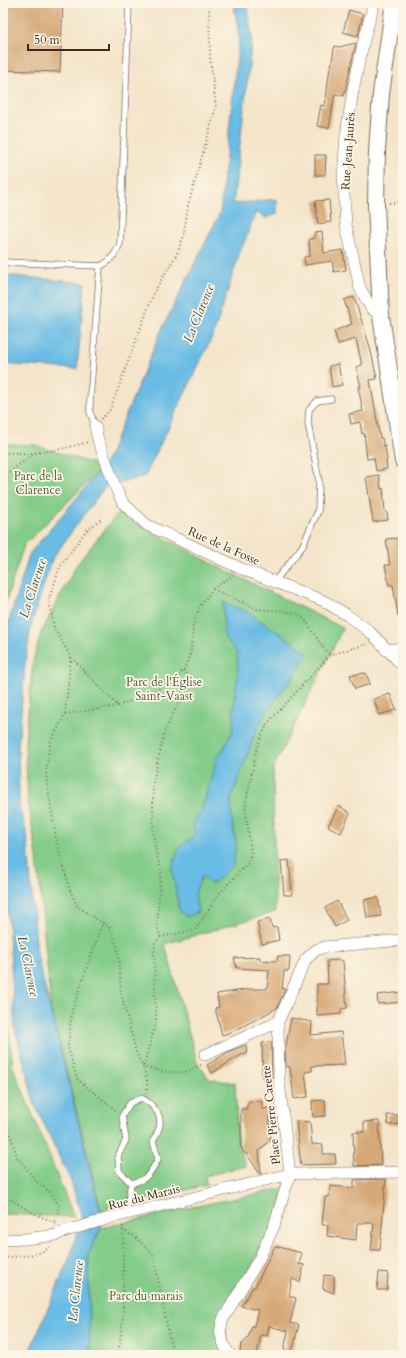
<svg xmlns="http://www.w3.org/2000/svg" width="406" height="1358" font-family="Cardo,serif">
<style>
.green{fill:#83cc89;stroke:#5f7b54}
.water{fill:#69bce5;stroke:#527382}
.building{fill:#d6a876}
.lines{fill:none;stroke-linecap:round;stroke-linejoin:round}
.lane-casing{stroke:#7c6b5a;stroke-width:7}
.street-casing{stroke:#7c6b5a;stroke-width:12}
.secondary-casing{stroke:#7c6b5a;stroke-width:18}
.path{stroke:#7c6b5a;stroke-width:2;stroke-dasharray:1 3;stroke-linecap:butt}
.lane{stroke:#fff;stroke-width:5.5}
.street{stroke:#fff;stroke-width:11}
.secondary{stroke:#fff;stroke-width:16}
.labels{text-anchor:middle;stroke-width:3.5;stroke-linejoin:round;paint-order:stroke}
.street-label{font-size:12px;fill:#3b2a1e;stroke:#fcf5e5}
.park-label{font-size:12px;fill:#515b3e;stroke:#fcf5e5}
.water-label{font-size:13px;font-style:italic;fill:#49565a;stroke:#fcf5e5}
</style>
<rect width="100%" height="100%" fill="#fcf5e5"/>
<filter id="ink" filterUnits="userSpaceOnUse"><feTurbulence type="fractalNoise" baseFrequency=".025" numOctaves="2"/><feDisplacementMap in="SourceGraphic" scale="8" xChannelSelector="R" yChannelSelector="G"/><feConvolveMatrix kernelMatrix="1 2 1 2 8 2 1 2 1" color-interpolation-filters="sRGB"/></filter>
<filter id="wash" filterUnits="userSpaceOnUse"><feTurbulence type="fractalNoise" baseFrequency=".012" numOctaves="4" result="noise"/><feDisplacementMap in="SourceGraphic" scale="16" xChannelSelector="R" yChannelSelector="G"/><feGaussianBlur stdDeviation="0.9" result="paint"/><feColorMatrix in="noise" values="0 0 0 0 0 0 0 0 0 0 0 0 0 0 0 0 0 1.4 0 .05"/><feComposite in="paint" operator="in"/></filter>
<g filter="url(#wash)">
<rect width="100%" height="100%" fill="#f4e5ca"/>
<!-- green -->
<path class="green" d="M3 444 35 445 103 467 24 545 3 610Z
M118 513 215 565 343 628 273 768 275 912 165 944 197 1062 209 1079 235 1083 238 1145 246 1166 205 1176 207 1185 101 1210 51 1009 37 857 28 799 25 742 33 661 41 633 77 564Z
M3 984 13 1067 74 1217 3 1214Z
M286 1188 274 1226 223 1319 230 1355H90L88 1255 101 1228 192 1207Z"/>
<!-- water -->
<path class="water" d="M233 3H247L252 39 233 204 277 199V214L265 218 256 212 239 255 214 333 145 476 120 483H108L80 520 52 559 31 625 25 664 18 747 19 806 27 835 37 956 102 1217 101 1228 88 1255 90 1355H28L68 1262 77 1234 83 1222 71 1181 35 1105 15 1028 3 837V640L30 553 103 467 110 453 161 331 220 213 239 38 236 17Z
M3 275 85 283 77 369 3 364Z
M223 602 249 613 287 638 307 653 289 683 267 710 256 731 231 799 232 821 236 843 233 865 221 877 211 884 202 876 195 893 198 912 187 917 179 910 172 869 178 850 195 834 192 824 202 810 217 757 223 750 233 730 234 700 238 676 237 653 224 636Z"/>
<g id="blocks">
<!-- building -->
<path class="building" d="M3 3H63L60 72 3 70Z
M349 10 363 14 358 36 343 32Z
M356 43 344 96 335 94 329 128 317 126 321 105 325 106 330 67H331L334 49 335 46 339 47Z
M315 155H326L325 175H315Z
M329 200 331 222 318 224 315 201Z
M322 232 324 253 343 250 346 270 334 272 332 261 305 265 304 257 310 256 309 239 315 238 314 233Z
M354 297 370 347 377 379 370 380 380 438H382L384 447 385 446 387 460 386 461 387 469 376 471 374 458 367 459 364 433 362 434 360 422 351 424 349 414 363 411 358 387H361L356 367 362 365 356 339 338 344 334 331 352 324 344 300Z
M338 364 342 385 332 387 329 366Z
M379 475 381 489 383 488 385 512H387L388 520 373 522 366 477Z
M397 538 398 546 400 545 402 560H400L403 579V616H398L393 585H389L385 565H390L386 539Z
M366 673 370 684 355 689 350 675Z
M390 694 396 710 379 715 374 699Z
M339 806 350 813 341 833 328 826Z
M289 860 292 895H284L281 861Z
M378 897 381 916 367 918 364 900Z
M337 901 347 920 335 927 325 908Z
M270 919 272 928 277 927 279 940 262 944 257 922Z
M278 956H290L289 971H284L282 989H285L277 1008 236 1030 222 1035 215 1008 219 1007 217 994 250 989H267L269 970 237 968 234 958 260 957 259 960 277 961Z
M339 960 343 961 347 1008 341 1009V1014L317 1016V984H328L327 961Z
M403 992V1002L378 1004 377 995Z
M291 1018 312 1022 311 1035 341 1032 345 1065 312 1066V1071L305 1072 308 1097 294 1099 290 1067H286L285 1050Z
M271 1042 272 1080 263 1079 262 1043Z
M246 1045 247 1054 241 1055 212 1073 207 1065 230 1051Z
M325 1100 326 1116 313 1117 312 1101Z
M261 1101 262 1103V1109L269 1108 270 1113V1140L259 1151 261 1174H260L246 1153H244L240 1144 241 1143V1109H246L248 1102Z
M387 1115H401L402 1124 388 1125Z
M296 1121 310 1122 312 1144 323 1145V1154H335L336 1164 301 1165Z
M379 1121 381 1165 354 1166 353 1132H364V1122Z
M386 1179 380 1250H371L374 1223H357L356 1240 327 1236 328 1225H322L325 1197H329L330 1186 354 1188V1180Z
M275 1246 302 1253 299 1264 304 1265 300 1282 292 1279 289 1296 296 1298 290 1323 299 1325 292 1352 284 1350 288 1331 269 1326 267 1336 261 1335 257 1355H244L240 1352 241 1345 248 1338 252 1326H254L258 1310 241 1306 253 1287H255Z
M379 1272 388 1273 387 1290H377Z
M324 1275 334 1276V1293L323 1289Z"/>
</g>
</g>
<g filter="url(#ink)">
<use href="#blocks" fill-opacity="0" stroke="#7c6b5a" stroke-width="1"/>
<g class="lines">
<!-- lane casing -->
<g class="lane-casing">
<path id="lane" d="M3 262 100 266 90 400V412L95 426
M100 266C111 262 115 254 120 244L129 3
M275 581 302 547 318 511 319 481 308 423 309 410 317 401 331 399
M126 1215 131 1183 119 1171 118 1156 126 1140 122 1116 130 1103 141 1098C146 1100 150 1103 154 1108 164 1119 160 1129 153 1141L158 1159C151 1172 147 1181 131 1183"/>
</g>
<!-- street casing -->
<g class="street-casing">
<path id="street" d="M374 3 363 44 353 90 346 135 343 177 346 225 360 288 371 308 381 316
M95 426 98 440 117 491 123 503 147 525 242 569 324 601 347 615 369 631 403 666
M386 650 403 648
M205 1055 278 1022
M3 1240 25 1239 56 1235 66 1231 110 1218 290 1174 403 1172
M230 1355 224 1345 220 1332 223 1319 259 1259 274 1226 290 1174 279 1081 278 1022 306 959 316 950 325 947 403 940"/>
</g>
<!-- secondary casing -->
<g class="secondary-casing">
<path id="secondary" d="M394 3 381 94 377 151 376 204 381 316 403 461"/>
</g>
<!-- path -->
<path class="path" d="M389 203 403 202
M101 419 110 410 154 292 177 254 183 238 188 206 216 107 210 57 209 3
M3 453H33
M3 477 35 453 57 450 89 442
M213 589 257 609 283 611 299 614 306 621 322 646 330 655 367 644
M71 657 65 714 50 743 46 775 56 839 70 890 77 906 110 928 118 949 121 993 136 1052 143 1067 164 1072H185L201 1065
M118 706 169 684 184 670 191 651 193 626 200 606 213 589 233 575
M65 714 118 706 71 657 54 628 49 599 60 567 86 531 101 519
M103 922 72 1010 68 1047 77 1079 117 1111
M160 937 195 930 218 895 248 863 251 852 245 807 257 747 267 724 330 655
M147 1093V1080L143 1067 156 1023 154 954 155 943 160 937 157 924 161 870 155 848 153 832V783L164 733 180 700 189 678 184 670
M3 1111 17 1157 37 1182 51 1193 59 1206 55 1222 56 1225
M3 1198 11 1200 37 1215 54 1222
M122 1230 134 1236 153 1254 173 1355
M3 1258C16 1256 41 1256 50 1247
M118 1355 123 1319V1226"/>
<!-- lane -->
<use href="#lane" class="lane"/>
<!-- street -->
<use href="#street" class="street"/>
<!-- secondary -->
<use href="#secondary" class="secondary"/>
</g>
</g>
<g class="labels">
<!-- street labels -->
<g class="street-label">
<text transform="translate(348 151) rotate(-86)" y="4">Rue Jean Jaurès</text>
<text transform="translate(224 546) rotate(24)" y="4">Rue de la Fosse</text>
<text transform="translate(271 1115) rotate(-96)" y="4">Place Pierre Carette</text>
<text transform="translate(144 1197) rotate(-14)" y="4">Rue du Marais</text>
</g>
<!-- park labels -->
<g class="park-label">
<text x="38" y="480">Parc de la<tspan x="38" dy="14">Clarence</tspan></text>
<text x="164" y="686">Parc de l'Église<tspan x="164" dy="14">Saint-Vaast</tspan></text>
<text x="146" y="1300">Parc du marais</text>
</g>
<!-- water labels -->
<g class="water-label">
<text transform="translate(198 313) rotate(-68)" y="5">La Clarence</text>
<text transform="translate(32 588) rotate(-72)" y="5">La Clarence</text>
<text transform="translate(29 966) rotate(78)" y="5">La Clarence</text>
<text transform="translate(75 1291) rotate(-84)" y="5">La Clarence</text>
</g>
</g>
<!-- margin -->
<rect width="406" height="1358" fill="none" stroke="#fcf5e5" stroke-width="16"/>
<!-- scale -->
<path d="M28 44v6h81v-6" fill="none" stroke="#3b2a1e" stroke-width="2"/>
<text x="34" y="44" font-size="12" fill="#3b2a1e" stroke="#fcf5e5" stroke-width="3" paint-order="stroke">50 m</text>
</svg>
